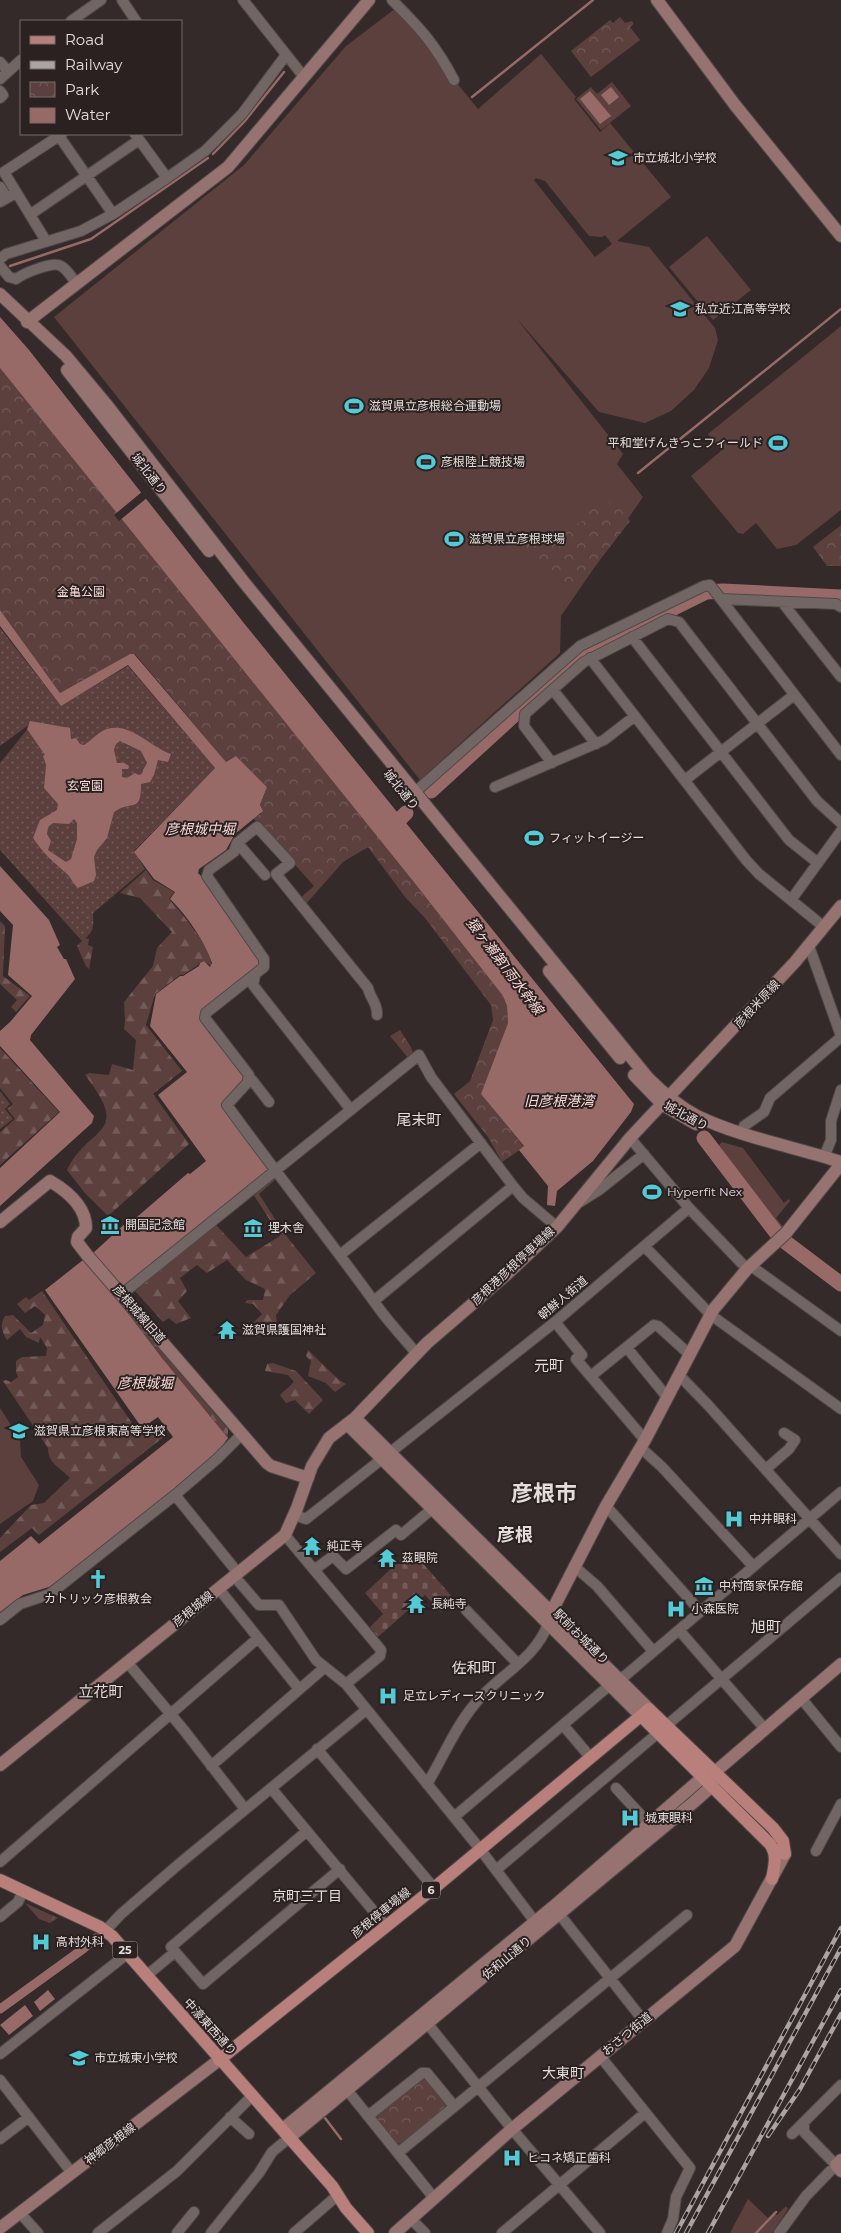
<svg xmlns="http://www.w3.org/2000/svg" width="841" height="2233" font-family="Montserrat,'Noto Sans JP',sans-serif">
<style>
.grass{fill:#5b403e;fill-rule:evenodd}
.forest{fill:url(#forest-firs)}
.cemetery{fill:url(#cemetery-stones)}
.park{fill:url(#park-crowns)}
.garden{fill:url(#garden-dots)}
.water{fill:#976a67;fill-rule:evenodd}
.pier{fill:#342a29}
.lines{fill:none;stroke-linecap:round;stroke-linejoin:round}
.stream{stroke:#976a67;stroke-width:2.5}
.canal{stroke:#976a67;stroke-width:9}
.river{stroke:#976a67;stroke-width:15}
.street-casing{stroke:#504847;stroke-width:12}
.secondary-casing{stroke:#504847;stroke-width:14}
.primary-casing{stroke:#504847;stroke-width:14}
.street{stroke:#726665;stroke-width:10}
.secondary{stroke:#967270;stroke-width:12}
.primary{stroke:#b97f7b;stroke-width:12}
.rail-casing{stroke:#aca4a3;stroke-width:4.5}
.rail{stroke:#2a2120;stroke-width:2.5;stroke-dasharray:8;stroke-linecap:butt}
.labels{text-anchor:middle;stroke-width:4;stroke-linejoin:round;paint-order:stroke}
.shield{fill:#2a2120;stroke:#aca5a4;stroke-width:1}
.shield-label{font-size:11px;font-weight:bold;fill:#e4dddc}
.poi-label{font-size:12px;fill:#e4dddc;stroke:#2a2120;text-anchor:start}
.street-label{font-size:12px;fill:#e4dddc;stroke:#2a2120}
.park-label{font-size:12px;fill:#fadad8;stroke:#2a2120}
.water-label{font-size:14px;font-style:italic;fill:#f8d9d6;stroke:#2a2120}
.neighbourhood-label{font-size:14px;fill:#e4dddc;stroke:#2a2120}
.quarter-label{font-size:15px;fill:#e4dddc;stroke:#2a2120}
.district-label{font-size:18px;font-weight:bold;fill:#e4dddc;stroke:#2a2120}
.town-label{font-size:22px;font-weight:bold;fill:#e4dddc;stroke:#2a2120}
</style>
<defs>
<pattern id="forest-firs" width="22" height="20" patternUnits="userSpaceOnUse" patternTransform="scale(1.25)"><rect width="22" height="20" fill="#5b403e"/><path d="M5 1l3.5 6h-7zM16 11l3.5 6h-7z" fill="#725b59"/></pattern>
<pattern id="cemetery-stones" width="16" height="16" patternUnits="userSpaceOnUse" patternTransform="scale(1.25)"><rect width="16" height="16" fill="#5b403e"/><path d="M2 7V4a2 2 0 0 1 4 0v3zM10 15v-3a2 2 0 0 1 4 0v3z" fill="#725b59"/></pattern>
<pattern id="park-crowns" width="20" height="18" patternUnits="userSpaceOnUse" patternTransform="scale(1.25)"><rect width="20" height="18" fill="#5b403e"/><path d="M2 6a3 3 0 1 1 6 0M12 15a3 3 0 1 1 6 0" fill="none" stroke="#725b59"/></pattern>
<pattern id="garden-dots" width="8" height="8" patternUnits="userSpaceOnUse" patternTransform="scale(1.25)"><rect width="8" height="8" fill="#5b403e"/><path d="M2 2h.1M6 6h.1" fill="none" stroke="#725b59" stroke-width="1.8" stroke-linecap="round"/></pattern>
</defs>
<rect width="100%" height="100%" fill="#342a29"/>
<!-- grass -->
<path class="grass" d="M396 8 478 109 541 54 576 97 574 99 600 132 610 123 671 197 617 241 649 247 715 328 718 340 709 368 694 390 671 411 645 423 599 412 517 319 623 454 617 464 643 497 561 616 560 653 420 780 54 317 244 165 346 46ZM536 178 545 181 589 236 602 237 605 235 612 244 595 257 534 180Z
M612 82 631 106 601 130 576 99 591 87 597 94Z
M707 236 751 290 713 320 669 267Z
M841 326V510L796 545 777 549 756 523 743 534 738 533 691 476 721 451 708 434Z
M722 1142 743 1148 784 1203 789 1199 790 1201 776 1218 785 1229 782 1232 716 1148Z
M0 1408 20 1439 21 1457 39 1485 33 1501 0 1524Z
M748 2199 768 2218 774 2212 777 2215 786 2206 788 2209 772 2233H730Z"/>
<!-- forest -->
<path class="forest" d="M146 870 153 880 174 892 169 899C180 911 214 951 211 966L204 961 199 963 198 965 183 975H180L155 994 146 1025 182 1071 153 1094 189 1144 108 1216 84 1192 67 1170C89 1124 133 1137 85 1075L89 1073 109 1075 112 1064 133 1070 136 1040 124 1029 125 1021 124 1002 153 966 157 948 172 932 140 898 120 893Z
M0 921 5 926 3 976 30 996 16 1012 11 1007 17 1000 0 984Z
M85 938 89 939 88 945 93 947 89 969 86 966 77 946Z
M0 1048 59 1112 0 1165V1132L15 1119 7 1109 13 1104 0 1088Z
M274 1177 276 1179 259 1194 284 1233 316 1273 290 1295 276 1315 277 1324 271 1329 267 1325 259 1332 260 1336 257 1337 247 1331 245 1324 253 1323 262 1314 253 1304 245 1303 247 1300H263L265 1289 246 1280 227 1260 207 1273 197 1265 180 1278 187 1291 178 1301 191 1318 176 1324 169 1318 163 1322 135 1291 216 1225 246 1257 280 1236 253 1194Z
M42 1291 140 1435 157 1424 165 1436 39 1535 32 1528 0 1552V1538L31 1505 44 1503 70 1478C60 1467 48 1464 48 1448L3 1381 6 1380 11 1382 18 1377 16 1372V1361L22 1357 46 1356 47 1348 40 1337 39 1343 26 1337 20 1329 7 1340C1 1330 0 1325 5 1316L13 1315 31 1333 43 1325 45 1315 35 1306 25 1313 17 1304 26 1297 29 1300Z
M115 1296 228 1429V1438L162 1358Z
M308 1350 339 1380 346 1384 335 1392 326 1383 308 1376 311 1361 306 1356Z
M273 1363 296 1371 323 1400 309 1414 295 1400 286 1403 280 1395 294 1382 288 1375 265 1371 267 1364Z"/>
<!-- cemetery -->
<path class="cemetery" d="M411 1550 455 1600 441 1612 425 1595 378 1637 370 1627 383 1614 365 1593Z"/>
<!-- park -->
<path class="park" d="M620 17 625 23 632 21 634 24 630 27 640 40 591 77 571 51 610 20 613 23Z
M0 368 413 881 503 996 507 1006 508 1023 482 1094 524 1147 502 1162 488 1137 454 1094 470 1081 493 1020 491 1005 425 918 405 897 368 847 343 862 305 905 299 899 314 886 253 818 261 814 260 806 267 787 236 756 226 762 135 654H130L60 693 0 610Z
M611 502 615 503 630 521 579 587 569 588 513 547 517 541 545 542 582 521 596 503Z
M841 525V566H827L813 547Z
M400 1030 411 1047 414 1056 409 1059 390 1036Z
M25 1903 58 1918 50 1923 39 1919Z
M422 2076 427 2077 447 2102 446 2109 404 2144 396 2143 377 2120V2113Z"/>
<!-- garden -->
<path class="garden" d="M0 628 61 706 34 721 0 746Z
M128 666 215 768 134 851 145 869 93 913C94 930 93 932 82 941L0 850V763L34 721Z
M0 1091 10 1104 5 1109 13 1119 0 1129Z"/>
<!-- water -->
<path class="water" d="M611 87 619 97 609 105 601 95Z
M590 91 611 116 600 124 580 99Z
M0 317 29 350 243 622 634 1104 631 1112 593 1161 557 1191 555 1206 547 1205 548 1186 519 1150 524 1146 481 1094 508 1023 507 1006 503 996 413 881 0 368Z
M0 610 60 693 130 654H134L226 762 236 756 267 787 260 805 263 811 235 834 226 850 199 869 198 873 204 879 259 960 257 968 204 1010 200 1016 215 1041 218 1039 244 1076 243 1082 221 1105 269 1170 124 1290 92 1254 128 1221 130 1223 188 1173 190 1174 206 1161 158 1095 187 1072 150 1026 156 994 180 976H183L199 966 200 963 204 961 210 967 212 963C205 942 186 914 170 899L175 892 154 879 134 852 215 768 128 665 61 706 0 626Z
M30 721 70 728 71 739 76 738 80 744 84 745C92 740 98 732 107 729 131 722 150 747 171 754L168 762 158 760 154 775 150 782 141 784C141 815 132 799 114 812L107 838 97 850 94 857 96 875 94 881 78 888C73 884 71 877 66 873 53 862 42 852 33 838L40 820 57 810 58 804 44 788 46 765 43 756 45 755 27 729ZM120 741 141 751 147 763 143 770V773L139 775 135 773 127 778 122 777V769H128L129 766 124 763H117L114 750 116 744ZM74 819 77 823V839L71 859 66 862 48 850 51 841 47 834 48 827 53 823 69 824Z
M0 866 49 920 60 945 57 947 64 959H66L75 979 31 1035 30 1040 94 1116 92 1123 0 1206V1168L60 1112 0 1046V1031L10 1022 32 996 8 975 13 925 0 911Z
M83 1260 115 1296 162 1358 228 1438 217 1453 184 1483 74 1569 49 1587 23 1595 0 1612V1561L31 1536 39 1544 173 1437 158 1417 142 1428 45 1290Z
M48 1990 55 1999 40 2011 34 2002Z
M25 2005 33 2016 9 2035 0 2025Z"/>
<!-- pier -->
<path class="pier" d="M143 491 148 497 119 521 114 515Z"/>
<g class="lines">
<!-- stream -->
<path class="stream" d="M472 97 593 0
M213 154 244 122 284 72
M10 266 91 239 208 158
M638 473 841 309
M325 2118 341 2139
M756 2233 776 2212"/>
<!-- canal -->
<path class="canal" d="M0 2009 83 1949 96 1938"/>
<!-- river -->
<path class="river" d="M431 791 581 654 706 592 723 591 841 597
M395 824 406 813
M704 1138 778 1235
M784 1241 841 1284"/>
<!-- street casing -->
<g class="street-casing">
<path id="street" d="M122 0 136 21
M243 0 304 77
M392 0C420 28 435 44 454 80
M71 21 101 0
M0 62 8 71
M0 79 21 60
M0 91 3 95 0 98
M135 134 167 178
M59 136 113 214
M0 187 7 198
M0 202 16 193
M31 214 139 140
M46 241 4 172 62 134
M0 259 6 254 81 231 113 214 167 178 205 151 242 114 286 55
M0 266 9 277 16 279C24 273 53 261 61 266 67 269 72 278 77 284
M721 599 836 604 841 607
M782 602 841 677
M632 637 789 840 818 863
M590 658 746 860 759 874 824 927
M553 690 596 744
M552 763 524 726 525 714 584 662 668 619 679 622 817 801 841 823
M685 780 794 695
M495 787 604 740 635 716
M414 793 580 646 704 586 710 585 841 755
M236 846 241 847 265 875
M791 900 841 831
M809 946 841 1036
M255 976 253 985 351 1110
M377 1015C378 1004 370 998 368 988L276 874 290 863 257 827 237 843 234 852 209 870 207 876 264 959V967L206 1013 205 1018 249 1075 248 1082 227 1105C276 1173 329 1239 378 1307 390 1324 404 1338 417 1354
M248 1079 252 1080 269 1102
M742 1132 744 1126 764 1112 770 1098 841 1037
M630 1138 689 1208 747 1269
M824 1157 831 1140V1121L841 1090
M580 1202 599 1190 644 1154
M645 1247 711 1315 841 1409
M340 1255 481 1143
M751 1266 841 1331
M122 1294 419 1055 431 1077 513 1186 523 1198 557 1227
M375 1300 513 1186
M555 1322 582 1355 576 1359 645 1440
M627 1348 667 1397
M679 1375 708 1405 841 1554
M591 1376 654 1325 658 1326 689 1354
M641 1448 662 1467 753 1566
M766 1469 789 1449 795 1440 784 1433
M175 1495 238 1573
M606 1506 700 1611
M295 1515 306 1519 555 1322 689 1208
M285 1535 381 1650 380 1656 346 1684
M575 1567 597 1586 653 1651
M314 1570 333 1556 346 1569 396 1530 401 1535 432 1509
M234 1576 259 1605H279L316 1660 346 1684 480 1849 539 1927
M219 1589 299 1689
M466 1610 518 1664
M0 1620 20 1604 50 1594 175 1495 217 1459 242 1434
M679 1630 765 1729
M127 1662 183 1729 245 1809
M801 1698 841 1747
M563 1725 591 1758
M667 1725 841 1578
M317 1749 434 1888
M211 1766 324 1668
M427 1784C443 1758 454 1729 474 1705 497 1676 535 1660 548 1624
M271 1788 386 1926
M616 1788 649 1824
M454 1817 604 1690 626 1675 841 1492
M307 1831 171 1947 203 1984 340 1869
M816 1851 841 1804
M0 1862 257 1639
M496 1870 658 1733
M556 1910 643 2020
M0 1917 18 1902 23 1891
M106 1930 121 1914 179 1864 366 1710
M146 1976 175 1952
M423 2018 512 2129 600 2233
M0 2054 127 1954
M600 2056 690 2168 676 2197 673 2219 667 2233
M0 2080 72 2173
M343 2085 434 2198
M368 2116 422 2073H427L454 2106
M230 2117 249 2134
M792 2134 841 2085
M0 2139 29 2117
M398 2153 687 1915
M20 2213 38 2233
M411 2219 425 2233
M98 2233 177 2171 253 2095
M177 2233 194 2212
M211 2233 259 2173 272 2152 289 2138
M294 2233 338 2195
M502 2233 645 2113
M779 2233 806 2196 836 2165 804 2132V2122"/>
</g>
<!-- secondary casing -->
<g class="secondary-casing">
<path id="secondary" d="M657 0 735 105 841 236
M0 294 66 356 106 404 243 581 648 1078C663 1093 678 1106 697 1116 740 1137 795 1147 841 1162
M27 322 228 167 369 0
M67 370 209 551
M549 971 620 1058
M634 1075 663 1105 696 1124
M0 1222 50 1181C67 1191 86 1206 86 1228L78 1237 77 1242 87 1255 267 1463 271 1466 308 1478
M355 1418 649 1709
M347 1424 641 1716
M548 1624 555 1605 606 1506 645 1440 713 1310 747 1269 786 1233 837 1169
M0 1765 285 1535 297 1508 312 1466 329 1438 355 1418 427 1343 506 1275 557 1227 630 1138 795 962 841 906
M283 2129 553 1907 703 1777 715 1772 841 1664
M289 2138 694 1802 712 1786 714 1777
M841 2160 836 2165 841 2171
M0 2228 219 2060
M395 2233 512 2129 735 1946 785 1854"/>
</g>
<!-- primary casing -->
<g class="primary-casing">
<path id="primary" d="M641 1716 770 1844C778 1855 774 1867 772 1879
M0 1880 100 1927 112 1936 332 2186 346 2208 368 2233
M219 2060 434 1888 649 1709 773 1828 783 1841 785 1854"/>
</g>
<!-- street -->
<use href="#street" class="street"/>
<!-- secondary -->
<use href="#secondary" class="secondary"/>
<!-- primary -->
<use href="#primary" class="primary"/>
<!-- rail casing -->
<g class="rail-casing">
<path id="rail" d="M768 2136 800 2089 841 2014
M676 2233 841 1928
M686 2233 841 1948
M708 2233 841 1990"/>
</g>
<!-- rail -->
<use href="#rail" class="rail"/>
</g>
<!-- icons -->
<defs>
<g id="school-bare" transform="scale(1.5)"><path d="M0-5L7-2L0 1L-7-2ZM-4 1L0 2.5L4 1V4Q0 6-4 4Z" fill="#52cbd7" stroke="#2a2120" stroke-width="2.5" paint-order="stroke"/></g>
<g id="stadium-bare" transform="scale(1.5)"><path d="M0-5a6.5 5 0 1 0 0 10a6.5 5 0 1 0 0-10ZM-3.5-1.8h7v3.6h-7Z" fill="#52cbd7" stroke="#2a2120" stroke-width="2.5" paint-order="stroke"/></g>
<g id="museum-bare" transform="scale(1.5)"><path d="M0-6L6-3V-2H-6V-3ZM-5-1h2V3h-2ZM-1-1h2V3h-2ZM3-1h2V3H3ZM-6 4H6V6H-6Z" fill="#52cbd7" stroke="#2a2120" stroke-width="2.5" paint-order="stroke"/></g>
<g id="temple-bare" transform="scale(1.5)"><path d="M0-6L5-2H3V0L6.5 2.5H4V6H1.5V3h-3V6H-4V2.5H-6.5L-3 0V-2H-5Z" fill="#52cbd7" stroke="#2a2120" stroke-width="2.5" paint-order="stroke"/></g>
<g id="hospital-bare" transform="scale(1.5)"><path d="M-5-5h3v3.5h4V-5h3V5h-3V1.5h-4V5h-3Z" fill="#52cbd7" stroke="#2a2120" stroke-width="2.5" paint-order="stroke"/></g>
<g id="church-bare" transform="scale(1.5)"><path d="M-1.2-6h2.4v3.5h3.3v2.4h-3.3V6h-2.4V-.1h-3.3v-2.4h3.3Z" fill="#52cbd7" stroke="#2a2120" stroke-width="2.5" paint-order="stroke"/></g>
</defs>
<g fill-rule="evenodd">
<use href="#school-bare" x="618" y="158"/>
<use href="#school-bare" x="680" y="309"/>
<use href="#stadium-bare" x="354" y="406"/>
<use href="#stadium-bare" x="778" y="443"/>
<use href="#stadium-bare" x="426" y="462"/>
<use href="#stadium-bare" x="454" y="539"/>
<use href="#stadium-bare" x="534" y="838"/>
<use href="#stadium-bare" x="652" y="1192"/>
<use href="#museum-bare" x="110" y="1225"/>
<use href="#museum-bare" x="253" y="1228"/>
<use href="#temple-bare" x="227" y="1330"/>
<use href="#school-bare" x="19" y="1431"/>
<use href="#hospital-bare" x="734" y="1519"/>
<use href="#temple-bare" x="312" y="1546"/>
<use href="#temple-bare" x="387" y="1558"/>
<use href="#church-bare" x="98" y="1579"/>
<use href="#museum-bare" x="704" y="1586"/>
<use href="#temple-bare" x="416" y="1604"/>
<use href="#hospital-bare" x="676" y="1609"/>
<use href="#hospital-bare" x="388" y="1696"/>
<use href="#hospital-bare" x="630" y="1818"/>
<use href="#hospital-bare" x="41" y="1942"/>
<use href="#school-bare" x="79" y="2058"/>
<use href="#hospital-bare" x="512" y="2158"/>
</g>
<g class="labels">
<!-- shield labels -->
<g class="shield">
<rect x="422" y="1881.5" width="18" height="17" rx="4"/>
<rect x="112.5" y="1941.5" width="25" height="17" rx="4"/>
</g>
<g class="shield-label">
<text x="431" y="1894">6</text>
<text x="125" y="1954">25</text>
</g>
<!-- poi labels -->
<g class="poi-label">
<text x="633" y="162">市立城北小学校</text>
<text x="695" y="313">私立近江高等学校</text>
<text x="369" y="410">滋賀県立彦根総合運動場</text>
<text x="763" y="447" text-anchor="end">平和堂げんきっこフィールド</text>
<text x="441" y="466">彦根陸上競技場</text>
<text x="469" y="543">滋賀県立彦根球場</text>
<text x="549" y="842">フィットイージー</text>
<text x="667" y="1196">Hyperfit Nex</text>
<text x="125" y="1229">開国記念館</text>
<text x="268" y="1232">埋木舎</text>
<text x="242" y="1334">滋賀県護国神社</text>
<text x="34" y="1435">滋賀県立彦根東高等学校</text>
<text x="749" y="1523">中井眼科</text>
<text x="327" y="1550">純正寺</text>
<text x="402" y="1562">茲眼院</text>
<text x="719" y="1590">中村商家保存館</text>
<text x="98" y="1603" text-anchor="middle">カトリック彦根教会</text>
<text x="431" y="1608">長純寺</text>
<text x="691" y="1613">小森医院</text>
<text x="403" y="1700">足立レディースクリニック</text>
<text x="645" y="1822">城東眼科</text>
<text x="56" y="1946">高村外科</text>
<text x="94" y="2062">市立城東小学校</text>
<text x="527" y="2162">ヒコネ矯正歯科</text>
</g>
<!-- street labels -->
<g class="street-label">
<text transform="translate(149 474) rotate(52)" y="4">城北通り</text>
<text transform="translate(401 790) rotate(51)" y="4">城北通り</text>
<text transform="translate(757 1004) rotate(-47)" y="4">彦根米原線</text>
<text transform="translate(686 1116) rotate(28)" y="4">城北通り</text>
<text transform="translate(513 1266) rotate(-43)" y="4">彦根港彦根停車場線</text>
<text transform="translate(563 1298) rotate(-40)" y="4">朝鮮人街道</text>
<text transform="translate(139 1314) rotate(49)" y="4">彦根城線旧道</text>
<text transform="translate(193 1609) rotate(-39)" y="4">彦根城線</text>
<text transform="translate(581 1637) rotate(45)" y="4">駅前お城通り</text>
<text transform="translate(381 1913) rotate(-39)" y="4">彦根停車場線</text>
<text transform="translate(507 1958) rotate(-40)" y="4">佐和山通り</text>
<text transform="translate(210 2027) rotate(48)" y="4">中濠東西通り</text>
<text transform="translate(627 2034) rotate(-39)" y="4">おさつ街道</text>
<text transform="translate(110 2144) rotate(-37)" y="4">神郷彦根線</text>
</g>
<!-- park labels -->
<g class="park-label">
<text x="81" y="596">金亀公園</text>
<text x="85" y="790">玄宮園</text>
</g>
<!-- water labels -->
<g class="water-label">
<text x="200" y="834">彦根城中堀</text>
<text transform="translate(505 966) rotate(53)" y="5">猿ヶ瀬第1雨水幹線</text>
<text x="559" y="1106">旧彦根港湾</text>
<text x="145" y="1388">彦根城堀</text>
</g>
<!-- neighbourhood labels -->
<g class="neighbourhood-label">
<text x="307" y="1901">京町三丁目</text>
<text x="563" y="2078">大東町</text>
</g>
<!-- quarter labels -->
<g class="quarter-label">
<text x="419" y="1125">尾末町</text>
<text x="549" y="1371">元町</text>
<text x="766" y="1632">旭町</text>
<text x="474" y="1673">佐和町</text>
<text x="101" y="1697">立花町</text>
</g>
<!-- district labels -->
<g class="district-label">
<text x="515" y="1541">彦根</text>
</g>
<!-- town labels -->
<g class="town-label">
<text x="544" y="1501">彦根市</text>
</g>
</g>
<!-- legend -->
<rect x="20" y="20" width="162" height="115" fill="#2a2120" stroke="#746c6b"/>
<rect x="30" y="36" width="25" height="8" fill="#b97f7b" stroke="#746c6b"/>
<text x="65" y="45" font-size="15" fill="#e4dddc">Road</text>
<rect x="30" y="61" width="25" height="8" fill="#aca4a3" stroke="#746c6b"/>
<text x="65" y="70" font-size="15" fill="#e4dddc">Railway</text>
<rect x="30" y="82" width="25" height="15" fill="url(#park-crowns)" stroke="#746c6b"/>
<text x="65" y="95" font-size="15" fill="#e4dddc">Park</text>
<rect x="30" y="108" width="25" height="15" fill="#976a67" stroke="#746c6b"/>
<text x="65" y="120" font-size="15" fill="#e4dddc">Water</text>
</svg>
